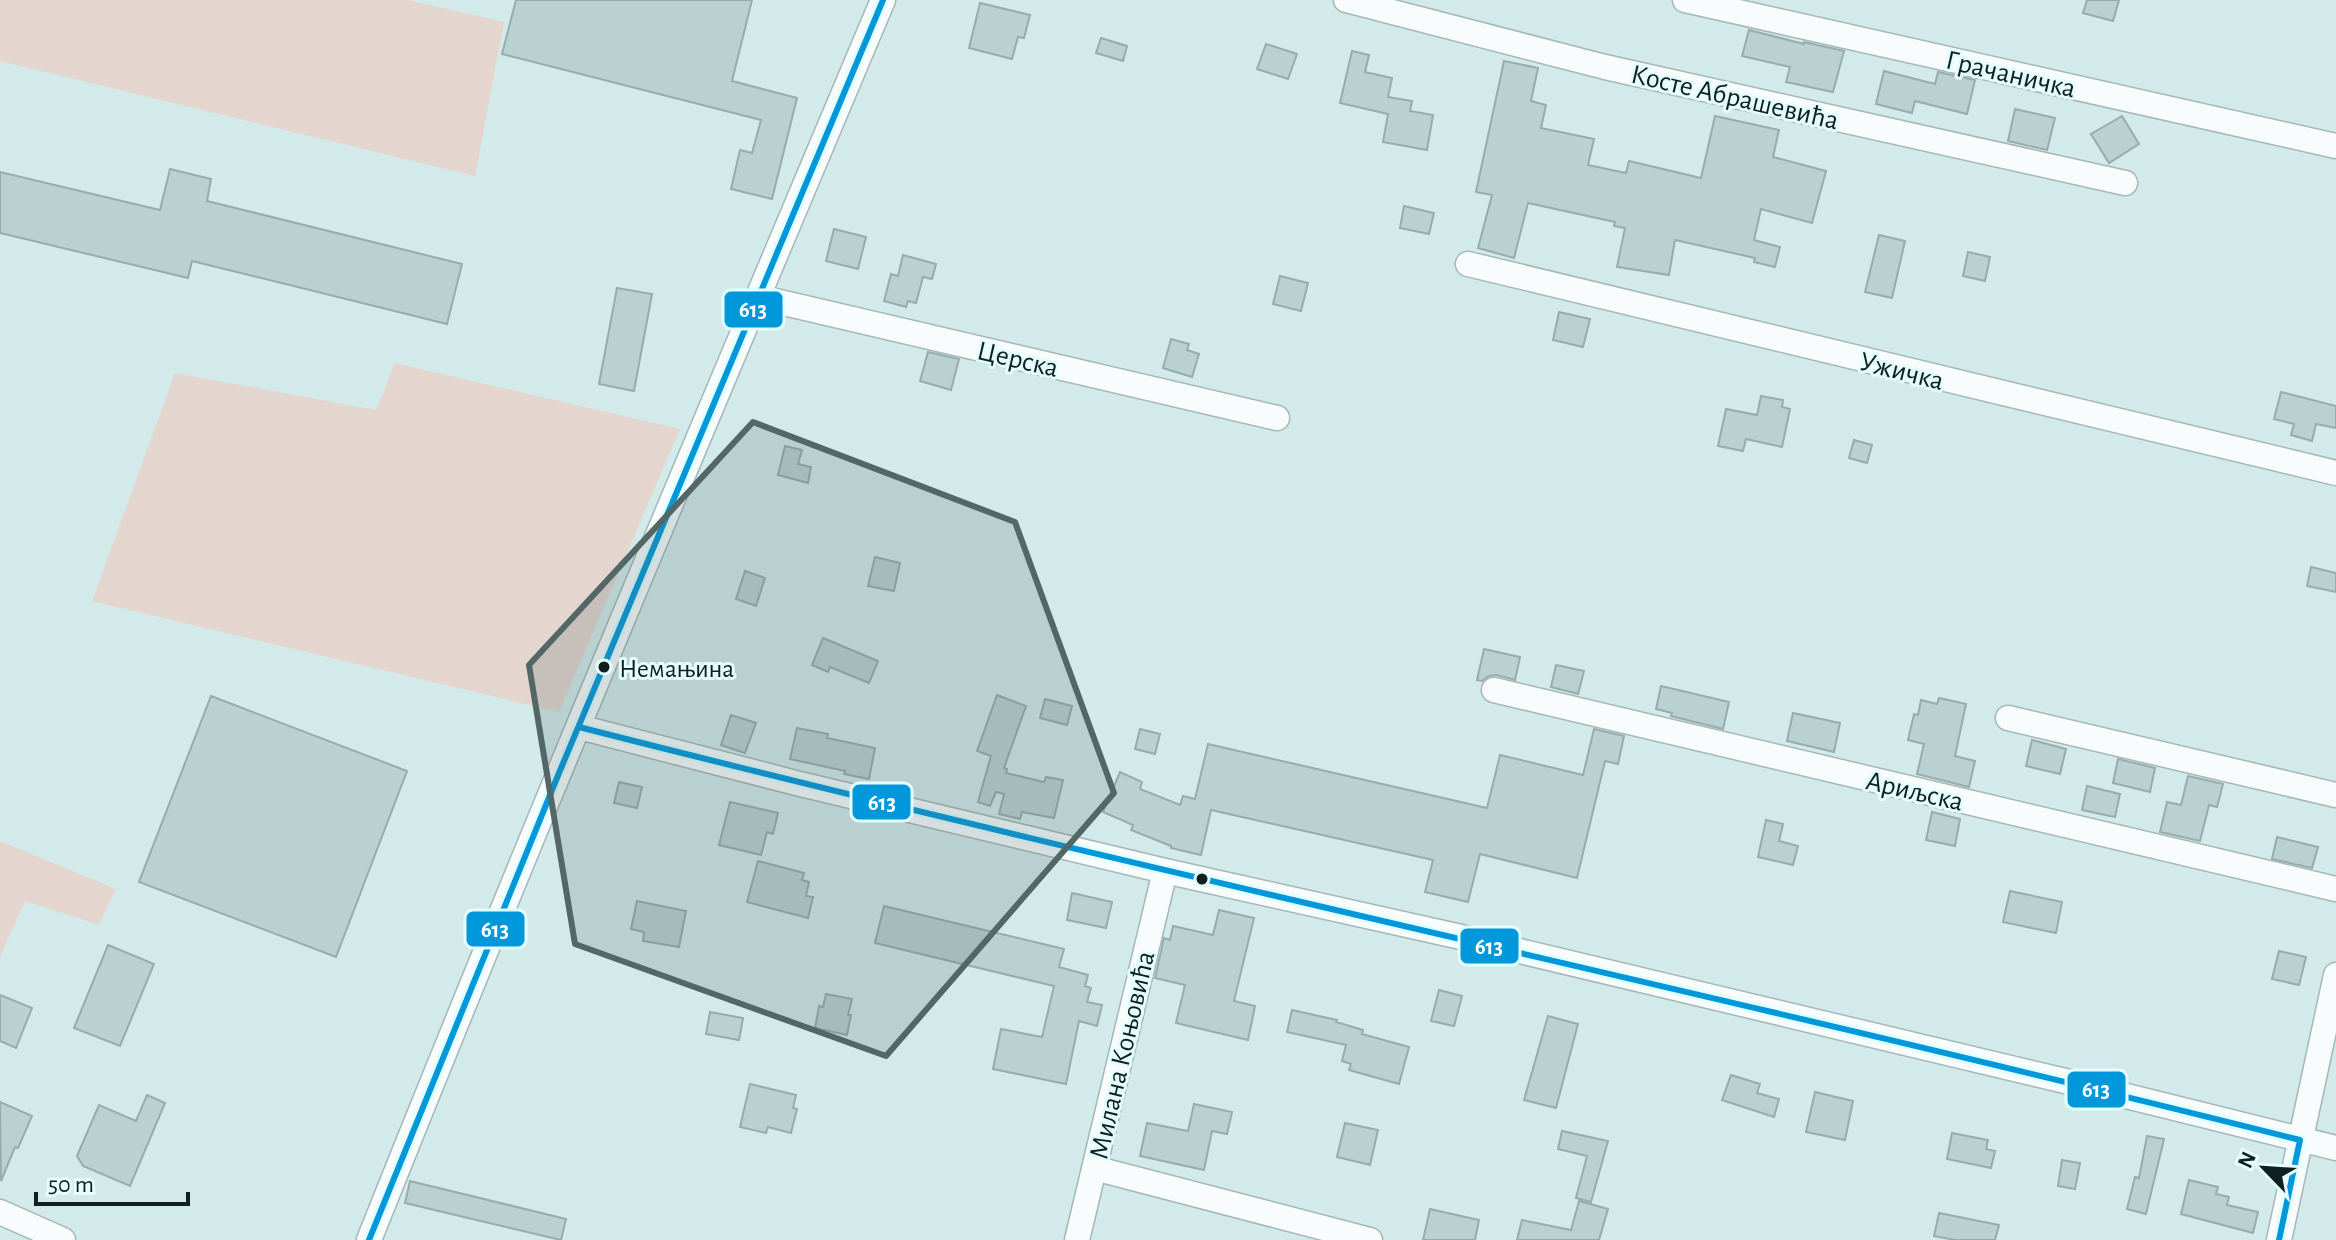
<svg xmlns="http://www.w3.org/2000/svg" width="2336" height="1240" font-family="'Alegreya Sans',sans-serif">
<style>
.green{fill:#e4d5cf}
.building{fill:#b9d1d1;stroke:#99abab;stroke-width:2}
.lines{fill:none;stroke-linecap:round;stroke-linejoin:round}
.street-casing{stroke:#a5b7b7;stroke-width:27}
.street{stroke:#f8fcfc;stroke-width:24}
.bus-1-casing{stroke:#e4fdfe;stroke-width:12}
.bus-1{stroke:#0098da;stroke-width:6}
.marked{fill:#546767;fill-opacity:0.2;stroke:#546767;stroke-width:6;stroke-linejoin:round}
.bus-dot{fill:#102021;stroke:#e4fdfe;stroke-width:3}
.labels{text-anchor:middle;stroke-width:6;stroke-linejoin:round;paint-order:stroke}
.bus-label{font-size:26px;fill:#102021;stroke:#e4fdfe;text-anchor:start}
.street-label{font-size:28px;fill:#102021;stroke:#e4fdfe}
.line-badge{stroke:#e4fdfe;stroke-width:3}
.badge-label{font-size:22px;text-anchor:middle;font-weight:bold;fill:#fff}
</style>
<rect width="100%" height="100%" fill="#d3eaea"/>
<!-- green -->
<path class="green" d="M0 0H408L504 22 475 176 0 61Z
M395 363 680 429 559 712 92 601 175 373 376 410Z
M0 841 116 889 99 925 25 901 0 957Z"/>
<!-- building -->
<path class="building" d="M516 0H752L732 81 797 98 772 199 731 189 740 150 752 153 761 120 502 54Z
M2087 0H2119L2113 21 2083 13Z
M980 3 1030 15 1024 38 1018 37 1012 59 969 48Z
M1749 30 1804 44V42L1844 51 1833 92 1786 82 1790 67 1742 56Z
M1101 38 1127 46 1123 61 1096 53Z
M1266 44 1297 54 1288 79 1257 69Z
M1352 51 1369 55 1365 72 1392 78 1388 97 1412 101 1410 111 1433 115 1427 150 1383 142 1388 114 1340 103Z
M1504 61 1538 68 1531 101 1546 105 1541 128 1594 139 1588 165 1626 173 1629 161 1701 178 1715 116 1779 130 1773 157 1826 171 1812 223 1761 209 1754 240 1780 247 1775 267 1754 262 1755 258 1675 240 1669 275 1617 267 1625 228 1614 226 1615 222 1528 203 1514 258 1478 248 1492 195 1476 192Z
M1884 71 1935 84 1938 72 1975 80 1967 114 1915 101 1912 113 1876 104Z
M2015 109 2055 118 2047 150 2008 141Z
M2122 116 2139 144 2109 163 2091 134Z
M170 169 211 179 207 201 462 264 447 324 192 261 188 278 0 233V172L160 210Z
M1404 206 1434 213 1429 234 1400 228Z
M834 229 866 237 858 269 826 261Z
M1879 235 1905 241 1892 298 1865 292Z
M1968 252 1990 257 1985 281 1963 276Z
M903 255 936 264 932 279 923 277 916 303 908 301 906 307 884 301 891 274 898 276Z
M1280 276 1308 283 1301 311 1273 304Z
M617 288 652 294 634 391 599 384Z
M1559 312 1590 319 1583 347 1553 340Z
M1171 339 1189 344 1187 350 1199 354 1192 377 1163 368Z
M928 352 959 359 951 390 920 381Z
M2281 392 2336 406V428L2316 424 2312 441 2291 435 2294 424 2274 419Z
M1761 396 1783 400 1782 407 1790 409 1782 447 1746 439 1743 451 1718 446 1726 409 1757 415Z
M1854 440 1872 445 1867 463 1849 458Z
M785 446 802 450 798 464 811 467 808 483 778 475Z
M875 557 900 563 894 591 868 586Z
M2311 567 2336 573V592L2307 586Z
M745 571 765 578 756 606 736 599Z
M823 638 878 661 869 683 830 667 828 672 812 665Z
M1484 649 1520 657 1515 680 1497 675 1489 676 1482 681 1477 680Z
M1556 665 1584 671 1578 694 1551 687Z
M1661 686 1729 702 1723 729 1671 716 1672 713 1656 709Z
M997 695 1026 706 1004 768 1007 769 1006 773 1044 782 1046 777 1063 780 1054 818 1022 812 1020 819 999 814 1004 794 996 792 990 806 978 802 991 756 977 751Z
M211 696 407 771 336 957 139 882Z
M1939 698 1966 704 1955 756 1975 761 1969 787 1917 774 1924 744 1908 740 1914 714 1918 715 1921 700 1937 704Z
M1045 699 1072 706 1067 725 1040 718Z
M1793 713 1840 723 1834 752 1787 741Z
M731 715 756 723 745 753 721 745Z
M797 728 828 734 827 738 875 748 869 779 844 774 845 771 790 759Z
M1140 729 1160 734 1155 754 1135 749Z
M1594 729 1624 736 1618 764 1605 761 1577 878 1480 854 1468 902 1425 892 1433 860 1211 810 1201 855 1171 848V846L1131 830 1133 825 1103 812 1120 772 1142 782 1140 789 1180 805 1183 796 1195 799 1208 744 1487 808 1500 755 1583 775Z
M2032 740 2066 749 2060 774 2026 766Z
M2118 759 2155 768 2150 792 2113 783Z
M2188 776 2223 784 2217 807 2209 805 2200 841 2160 832 2167 802 2181 805Z
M619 782 642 787 637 808 614 803Z
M2087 786 2120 794 2115 817 2082 810Z
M730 802 778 813 773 834 767 832 761 855 719 845Z
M1932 812 1960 819 1955 846 1926 840Z
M1766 820 1783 824 1779 841 1798 846 1793 865 1758 857Z
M2277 837 2318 847 2312 868 2272 859Z
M758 861 804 873 802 880 809 882 806 896 813 897 808 918 747 902Z
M2010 891 2062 902 2056 933 2003 922Z
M1072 893 1112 902 1106 928 1067 920Z
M637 901 686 911 679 947 643 941 644 932 631 929Z
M884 906 1064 949 1059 967 1088 975 1085 986 1091 988 1087 1002 1102 1005 1097 1026 1079 1021 1066 1084 993 1069 1001 1029 1042 1037 1054 986 875 943Z
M1219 910 1254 918 1234 1001 1255 1006 1248 1040 1176 1023 1185 985 1155 978 1164 938 1170 940 1173 926 1213 935Z
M108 945 154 964 120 1046 74 1028Z
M2279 951 2306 957 2299 985 2272 979Z
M1439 990 1462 996 1454 1026 1431 1021Z
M826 994 852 999 848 1015H851L847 1035 815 1028 819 1006 823 1007Z
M0 995 32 1008 16 1048 0 1041Z
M1292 1010 1337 1020 1336 1022 1363 1030 1362 1034 1409 1047 1399 1084 1349 1070 1351 1064 1342 1061 1346 1045 1287 1032Z
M710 1012 743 1018 739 1040 706 1034Z
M1548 1016 1578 1024 1556 1108 1524 1100Z
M1731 1075 1760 1084 1757 1093 1779 1099 1774 1117 1722 1100Z
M750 1084 796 1095 793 1108 797 1109 791 1133 768 1127 766 1133 740 1127Z
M1815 1092 1853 1101 1845 1140 1806 1132Z
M147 1095 165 1103 130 1186 83 1166 77 1156 99 1105 136 1121Z
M0 1102 32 1116 18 1148 15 1147 1 1181Z
M1194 1104 1232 1112 1227 1134 1212 1131 1204 1170 1140 1156 1147 1123 1188 1131Z
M1345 1123 1378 1130 1370 1165 1337 1157Z
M1562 1131 1608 1141 1591 1202 1576 1198 1587 1156 1558 1149Z
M1952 1133 1988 1140 1986 1149 1995 1151 1991 1168 1947 1159Z
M2147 1136 2164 1139 2146 1214 2127 1209 2135 1177 2139 1178Z
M2062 1160 2080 1163 2075 1189 2058 1186Z
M2189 1180 2218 1187 2216 1194 2229 1197 2227 1205 2258 1212 2253 1233 2181 1214Z
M410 1181 566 1219 561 1240 405 1203Z
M1579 1201 1608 1209 1599 1240H1517L1522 1220 1571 1230Z
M1430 1209 1479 1220 1475 1240H1423Z
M1939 1213 1999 1225 1995 1240H1955L1934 1236Z"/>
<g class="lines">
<!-- street casing -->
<g class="street-casing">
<path id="street" d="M1346 0 1605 67 2125 183
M1685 0 2336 146
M1468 264 2336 473
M758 297 1277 418
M1494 690 2336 889
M2008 718 2336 795
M579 727 800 784 1165 871 1461 937 2082 1085 2336 1148
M1094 1168 1370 1240
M0 1212 63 1240
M369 1240C535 824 709 412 883 0
M1077 1240 1165 871
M2279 1240 2336 975"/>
</g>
<!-- street -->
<use href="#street" class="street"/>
<!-- bus-1 casing -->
<g class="bus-1-casing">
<path id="bus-1" d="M579 727C1151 873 1728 996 2300 1140L2279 1240
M369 1240 559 773 883 0"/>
</g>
<!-- bus-1 -->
<use href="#bus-1" class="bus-1"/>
</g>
<!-- marked area -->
<path class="marked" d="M753 422 1015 522 1114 793 886 1056 575 944 529 665Z"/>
<!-- markers -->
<g class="bus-dot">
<circle cx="604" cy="667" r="7"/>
<circle cx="1202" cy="879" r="7"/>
</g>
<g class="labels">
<!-- bus labels -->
<g class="bus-label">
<text x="619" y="677">Немањина</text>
</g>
<!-- street labels -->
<g class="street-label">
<text transform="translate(2011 73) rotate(13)" y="10">Грачаничка</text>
<text transform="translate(1735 96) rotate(13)" y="10">Косте Абрашевића</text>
<text transform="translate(1018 358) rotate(13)" y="10">Церска</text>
<text transform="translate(1902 370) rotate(14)" y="10">Ужичка</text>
<text transform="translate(1915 790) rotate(13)" y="10">Ариљска</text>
<text transform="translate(1121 1055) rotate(-77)" y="10">Милана Коњовића</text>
</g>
</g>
<g class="line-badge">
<rect x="723" y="290" width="61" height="39" rx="8" fill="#0098da"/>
<rect x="851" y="783" width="61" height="38" rx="8" fill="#0098da"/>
<rect x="465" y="910" width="61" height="38" rx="8" fill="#0098da"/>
<rect x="1459" y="927" width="61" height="38" rx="8" fill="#0098da"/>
<rect x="2066" y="1070" width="61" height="39" rx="8" fill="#0098da"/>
</g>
<g class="badge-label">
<text x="753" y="317">613</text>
<text x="882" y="810">613</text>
<text x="495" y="937">613</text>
<text x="1489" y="954">613</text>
<text x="2096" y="1097">613</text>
</g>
<!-- north arrow -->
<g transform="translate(2264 1168) rotate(295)" stroke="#e4fdfe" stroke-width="6" paint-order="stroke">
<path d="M0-6L14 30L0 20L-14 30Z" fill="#102021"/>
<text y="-12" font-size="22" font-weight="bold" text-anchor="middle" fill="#102021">N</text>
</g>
<!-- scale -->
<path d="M36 1192v12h152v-12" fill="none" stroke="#102021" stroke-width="4"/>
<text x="48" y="1192" font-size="24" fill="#102021" stroke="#e4fdfe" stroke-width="6" paint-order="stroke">50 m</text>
</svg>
